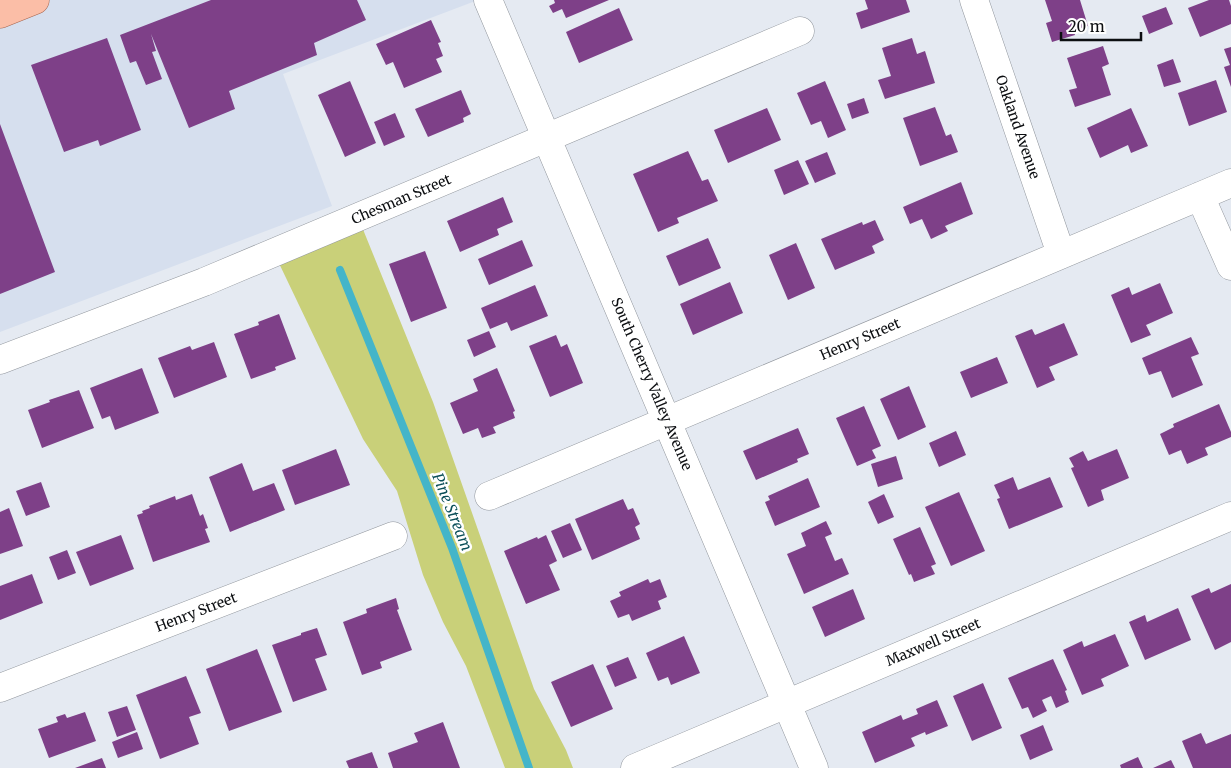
<svg xmlns="http://www.w3.org/2000/svg" width="1231" height="768" font-family="Merriweather,serif">
<style>
.built{fill:#d6dfee}
.green{fill:#c9d079}
.lines{fill:none;stroke-linecap:round;stroke-linejoin:round}
.stream{stroke:#44b5c9;stroke-width:8}
.building{fill:#7e4088}
.minor-casing{stroke:#91969d;stroke-width:29}
.major-casing{stroke:#a5644d;stroke-width:29}
.minor{stroke:#fff;stroke-width:28}
.major{stroke:#fbbea7;stroke-width:28}
.labels{text-anchor:middle;stroke-width:5;stroke-linejoin:round;paint-order:stroke}
.street-label{font-size:14px;fill:#0c0e11;stroke:#fff}
.water-label{font-size:15px;font-style:italic;fill:#0a4e58;stroke:#fff}
</style>
<rect width="100%" height="100%" fill="#e5eaf2"/>
<!-- built -->
<path class="built" d="M0 0H478L283 74 332 206 0 332Z"/>
<!-- green -->
<path class="green" d="M360 222 433 402 534 689 566 750 573 768H505L466 666 443 622 423 575 397 491 363 439 276 257Z"/>
<g class="lines">
<!-- stream -->
<path class="stream" d="M340 270 452 548 529 768"/>
</g>
<!-- building -->
<path class="building" d="M211 0H357L366 20 314 43 317 55 229 91 235 109 189 128 151 34 156 51 152 52 162 79 146 85 136 61 130 63 120 35Z
M554 0H609L566 18 562 9 553 13 549 6 555 3Z
M865 0H906L910 12 861 29 856 13 868 9Z
M1045 0H1080L1088 26 1074 31 1075 35 1052 42 1046 23 1052 21Z
M1209 0H1229L1231 6V24L1200 37 1188 8Z
M1166 7 1173 24 1149 34 1142 16Z
M619 8 633 40 579 63 566 32Z
M431 20 441 42 438 43 443 56 436 59 442 72 404 88 393 62 386 65 376 44Z
M107 38 141 130 100 146 98 140 64 152 31 65Z
M912 38 917 54 925 51 935 83 885 99 878 80 891 76 882 48Z
M1103 46 1109 64 1102 67 1111 95 1075 107 1069 90 1077 88 1067 58Z
M1231 47V87L1224 67 1230 65 1224 49Z
M1173 59 1181 82 1164 87 1157 65Z
M1216 80 1227 112 1189 126 1178 93Z
M350 81 376 143 345 157 318 95Z
M825 81 846 130 828 138 821 121 811 125 797 93Z
M461 90 471 114 463 118 464 122 428 137 415 109Z
M864 98 869 113 852 119 847 104Z
M935 107 946 136 951 134 958 152 920 166 903 118Z
M767 108 781 140 728 163 714 130Z
M1131 108 1148 146 1131 153 1128 145 1100 158 1087 128Z
M395 113 405 137 384 146 374 122Z
M0 124 55 272 0 294Z
M688 151 702 181 708 179 718 201 677 218 679 223 658 232 633 174Z
M827 152 836 174 815 183 805 161Z
M798 160 809 184 784 195 774 170Z
M961 182 973 214 945 226 948 231 931 239 922 219 910 224 903 207Z
M503 197 513 222 497 229 499 235 460 252 447 221Z
M875 220 884 240 872 246 875 253 835 270 821 239 862 222 863 225Z
M708 238 721 268 679 286 666 256Z
M522 240 533 266 489 285 478 259Z
M796 243 815 288 788 300 769 255Z
M425 251 447 308 411 322 389 264Z
M730 282 743 313 693 335 680 304Z
M1160 283 1173 313 1146 325 1151 335 1131 343 1111 295 1129 287 1132 295Z
M535 285 548 316 511 331 507 322 490 329 481 308Z
M279 314 296 359 275 367 276 370 251 379 234 334 259 325 258 322Z
M1064 323 1078 355 1049 367 1055 380 1037 388 1015 336 1032 329 1035 335Z
M489 331 496 347 474 357 467 340Z
M556 335 561 347 567 344 583 383 550 397 529 346Z
M1191 337 1199 354 1191 357 1203 385 1172 398 1161 371 1149 375 1142 358Z
M214 342 227 377 174 398 158 358 190 346 192 350Z
M997 357 1008 383 971 398 960 372Z
M142 368 159 413 115 430 110 416 102 419 90 388Z
M497 368 515 411 513 412 515 418 493 427 496 433 482 438 478 428 463 434 450 403 478 391 473 379Z
M909 386 926 427 898 440 880 399Z
M79 390 94 428 42 448 28 410 50 402 49 400Z
M1219 404 1231 432V437L1205 448 1208 455 1187 464 1181 450 1169 455 1160 434 1174 427 1173 424Z
M864 406 881 446 872 450 876 458 857 466 836 418Z
M798 428 809 454 797 459 798 462 756 480 743 451Z
M956 431 966 455 939 467 929 443Z
M336 449 350 485 295 505 282 470Z
M1117 449 1129 478 1101 490 1104 500 1088 507 1071 468 1074 467 1069 458 1083 451 1088 461Z
M896 456 903 479 878 487 871 464Z
M242 463 253 491 274 483 285 510 230 532 209 477Z
M1013 477 1018 490 1050 477 1063 507 1009 529 997 499 1000 498 994 485Z
M808 478 820 507 775 526 765 502 770 500 768 496Z
M41 482 50 507 26 516 16 491Z
M959 492 985 551 951 566 925 507Z
M192 494 200 516 203 514 208 528 205 529 210 542 153 562 137 515 143 513 142 511 150 508 149 506 175 496 176 500Z
M884 494 894 517 878 524 868 502Z
M623 499 628 510 633 508 640 524 635 527 640 539 592 560 575 519Z
M9 508 23 546 0 554V512Z
M826 521 832 534 825 537 835 561 842 558 849 574 804 594 787 554 806 546 801 533Z
M570 523 582 550 563 558 551 531Z
M920 527 936 564 931 566 935 574 914 582 911 574 909 575 893 539Z
M121 535 134 569 90 586 76 552Z
M546 535 557 561 549 565 560 590 526 604 504 551 537 537 538 539Z
M67 550 76 573 58 580 49 557Z
M32 574 43 603 0 620V586Z
M648 579 650 583 660 579 667 597 658 601 661 609 632 621 629 614 618 618 610 601 621 596 619 592Z
M1231 584V642L1215 650 1191 596 1209 588 1211 593Z
M853 589 865 619 825 637 812 607Z
M396 598 399 609 397 610 412 650 380 662 382 668 362 675 343 622 367 613 366 609Z
M1178 608 1191 640 1145 660 1129 622 1145 615 1147 622Z
M317 628 327 655 315 659 327 690 293 702 272 645 301 635V633Z
M1115 634 1129 666 1101 679 1104 686 1082 695 1063 650 1082 641 1084 647Z
M684 636 700 673 671 685 668 677 658 681 646 653Z
M257 649 282 712 229 731 206 669Z
M628 657 637 678 615 687 606 666Z
M1053 659 1067 690 1065 691 1069 702 1056 708 1051 696 1042 700 1047 711 1033 718 1028 707 1022 709 1008 678Z
M593 664 613 709 571 727 551 682Z
M186 676 201 713 189 717 199 744 160 759 136 695Z
M983 683 1002 728 972 741 953 696Z
M937 700 948 726 926 735 925 732 911 738 915 746 875 763 862 732 901 715 903 720 918 714 916 709Z
M127 706 136 730 117 737 108 712Z
M85 712 96 741 49 758 38 729 58 722 56 717 65 714 67 718Z
M443 722 460 768H393L388 753 418 742 414 733Z
M1043 725 1053 750 1030 760 1020 735Z
M137 732 143 749 118 758 112 742Z
M1201 733 1206 744 1231 734V768H1193L1182 741Z
M372 752 378 768H349L346 761Z
M1138 757 1143 768H1121L1120 765Z
M102 758 106 768H75Z
M1171 760 1175 768H1153Z"/>
<g class="lines">
<!-- minor casing -->
<g class="minor-casing">
<path id="minor" d="M488 0 814 768
M974 0 1061 254
M1200 196 1231 266
M0 360 204 282 800 31
M489 496 1231 183
M0 688 393 536
M635 768 1231 516"/>
</g>
<!-- major casing -->
<g class="major-casing">
<path id="major" d="M0 14 35 0"/>
</g>
<!-- minor -->
<use href="#minor" class="minor"/>
<!-- major -->
<use href="#major" class="major"/>
</g>
<g class="labels">
<!-- street labels -->
<g class="street-label">
<text transform="translate(1018 127) rotate(71)" y="5">Oakland Avenue</text>
<text transform="translate(401 199) rotate(-23)" y="5">Chesman Street</text>
<text transform="translate(860 339) rotate(-23)" y="5">Henry Street</text>
<text transform="translate(652 384) rotate(67)" y="5">South Cherry Valley Avenue</text>
<text transform="translate(196 612) rotate(-21)" y="5">Henry Street</text>
<text transform="translate(933 642) rotate(-23)" y="5">Maxwell Street</text>
</g>
<!-- water labels -->
<g class="water-label">
<text transform="translate(452 512) rotate(68)" y="5">Pine Stream</text>
</g>
</g>
<!-- scale -->
<path d="M1061 32v8h80v-8" fill="none" stroke="#0c0e11" stroke-width="2.5"/>
<text x="1068" y="32" font-size="15" fill="#0c0e11" stroke="#ffffff" stroke-width="4" paint-order="stroke">20 m</text>
</svg>
